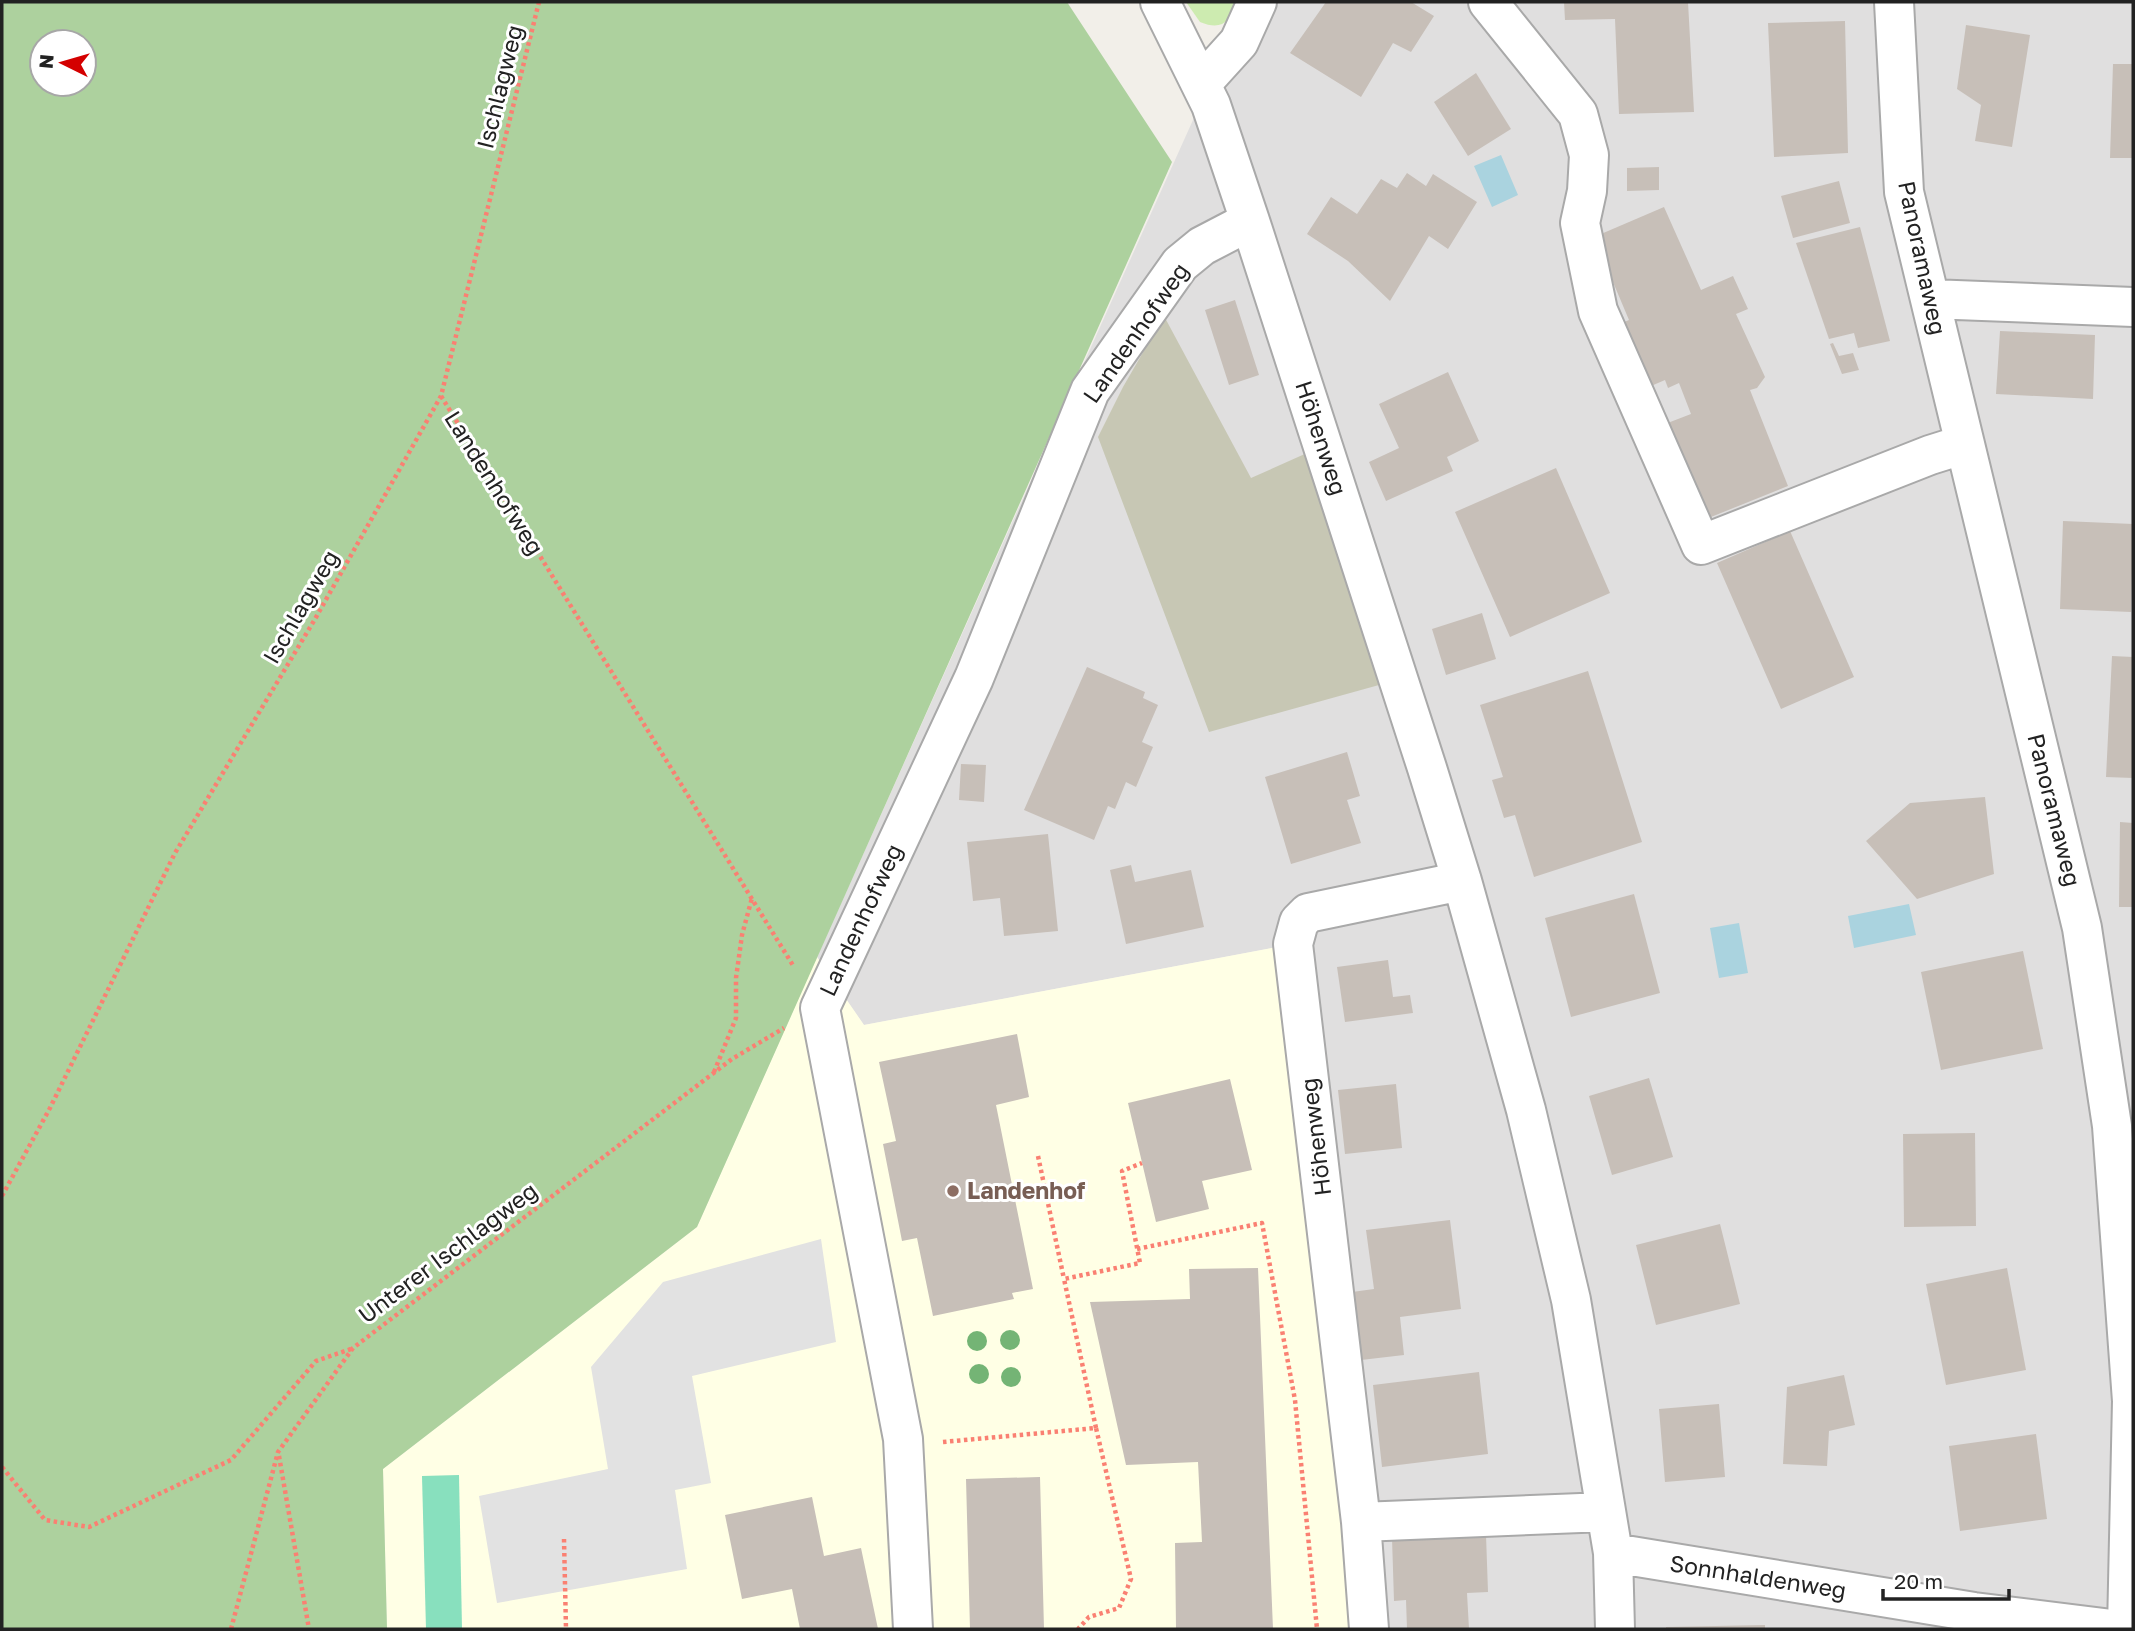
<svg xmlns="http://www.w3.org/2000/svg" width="2135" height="1631" font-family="'Golos Text',sans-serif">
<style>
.residential{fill:#e0dfdf}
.education{fill:#ffffe5}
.construction{fill:#c7c7b4}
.grass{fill:#cdebb0}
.forest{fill:#add19e;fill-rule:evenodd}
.pitch{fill:#88e0be}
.parking{fill:#e2e2e2}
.water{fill:#aad3df}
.building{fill:#c7bfb8}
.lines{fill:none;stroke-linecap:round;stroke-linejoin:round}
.minor-casing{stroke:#a9a9a9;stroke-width:42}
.path{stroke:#fa8072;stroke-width:4.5;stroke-dasharray:3.5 3.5;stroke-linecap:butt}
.minor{stroke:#fff;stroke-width:38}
.tree{fill:#74b475}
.education-dot{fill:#8d6e63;stroke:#fff;stroke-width:2.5}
.labels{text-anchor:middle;stroke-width:6;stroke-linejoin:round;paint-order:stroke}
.street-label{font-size:23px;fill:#222;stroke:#fff}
.education-label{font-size:23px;font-weight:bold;fill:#785e54;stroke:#fff;text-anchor:start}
</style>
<rect width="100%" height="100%" fill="#f2efe9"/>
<!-- residential -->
<path class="residential" d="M1246 2H2133V1629H1367L1293 944 864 1025 817 957Z"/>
<!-- education -->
<path class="education" d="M1293 944 1364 1629H387L383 1469 697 1227 817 957 864 1025Z"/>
<!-- construction -->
<path class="construction" d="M1164 316 1251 478 1307 453 1379 685 1209 732 1098 437 1123 387Z"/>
<!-- grass -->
<path class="grass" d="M1186 2H1238C1229 22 1222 31 1200 22Z"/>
<!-- forest -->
<path class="forest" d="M2 2H1067L1172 162 697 1227 383 1469 387 1629H2ZM42 42H84V84H42Z"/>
<!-- pitch -->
<path class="pitch" d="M459 1475 462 1629H426L422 1476Z"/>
<!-- parking -->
<path class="parking" d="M821 1239 836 1342 692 1376 711 1483 675 1490 687 1569 497 1603 479 1496 608 1469 591 1367 663 1282Z"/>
<!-- water -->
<path class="water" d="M1501 155 1518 195 1492 207 1474 166Z
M1909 904 1916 935 1854 948 1848 916Z
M1739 923 1748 973 1719 978 1710 928Z"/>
<!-- building -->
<path class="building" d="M1326 2H1411L1434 16 1411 52 1393 43 1361 97 1290 53Z
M1564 2H1688L1694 112 1619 114 1615 19 1565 20Z
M1845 21 1848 153 1774 157 1768 23Z
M1966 25 2030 35 2012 147 1975 141 1981 105 1957 89Z
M2113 64H2133V158H2110Z
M1476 73 1511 129 1468 156 1434 102Z
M1659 167V190L1627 191V168Z
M1407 173 1426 186 1433 174 1477 202 1448 249 1429 236 1390 301 1348 261 1307 234 1331 197 1357 214 1381 179 1397 188Z
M1839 181 1850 223 1793 238 1781 196Z
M1664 207 1701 290 1733 276 1748 309 1736 314 1765 377 1757 388 1750 390 1788 486 1706 519 1665 424 1691 414 1679 383 1668 388 1665 380 1644 389 1615 326 1629 320 1594 237Z
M1860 227 1890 341 1858 348 1854 333 1829 339 1796 243Z
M1235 300 1259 375 1229 385 1205 310Z
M2000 331 2095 335 2093 399 1996 394Z
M1833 343 1839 356 1853 353 1859 370 1842 374 1830 344Z
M1448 372 1479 441 1447 457 1453 471 1386 501 1369 462 1399 448 1379 404Z
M1556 468 1610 593 1510 637 1455 512Z
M2063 521 2133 524 2131 612 2060 609Z
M1790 531 1854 677 1781 709 1717 563Z
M1482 613 1496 659 1446 675 1432 629Z
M2112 656 2133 657V778L2106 777Z
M1087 667 1145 692 1143 698 1158 705 1142 742 1153 747 1136 787 1126 782 1115 809 1108 806 1094 840 1024 810Z
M1588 671 1642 842 1534 877 1515 815 1504 818 1492 780 1503 777 1480 705Z
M1347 752 1360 796 1347 800 1361 843 1291 864 1265 777Z
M961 764 986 765 984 802 959 800Z
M1985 797 1994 874 1917 899 1866 841 1910 803Z
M2120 822 2133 823V907H2119Z
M1048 834 1058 931 1004 936 1000 898 973 901 967 842Z
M1131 865 1135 882 1191 870 1204 927 1126 944 1110 870Z
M1634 894 1660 993 1571 1017 1545 918Z
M2023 951 2043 1049 1941 1070 1921 972Z
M1388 960 1393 997 1410 995 1413 1013 1345 1022 1337 967Z
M1017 1034 1029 1097 996 1105 1033 1289 1012 1293 1014 1299 933 1316 917 1238 902 1241 883 1144 896 1141 879 1062Z
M1649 1078 1673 1157 1612 1175 1589 1096Z
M1230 1079 1252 1170 1202 1181 1209 1209 1156 1222 1128 1103Z
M1396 1084 1402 1148 1345 1154 1338 1090Z
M1975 1133 1976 1226 1904 1227 1903 1134Z
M1450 1220 1461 1309 1400 1317 1404 1355 1361 1360 1352 1292 1374 1289 1366 1230Z
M1720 1224 1740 1304 1656 1325 1636 1245Z
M1258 1268 1273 1629H1176L1175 1543 1202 1542 1198 1462 1126 1465 1090 1302 1190 1299 1189 1269Z
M2007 1268 2026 1370 1946 1385 1926 1284Z
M1479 1372 1488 1454 1382 1467 1373 1385Z
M1844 1375 1855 1425 1829 1431 1827 1466 1783 1464 1787 1387Z
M1719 1404 1725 1477 1665 1482 1659 1409Z
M2036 1434 2047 1519 1960 1531 1949 1446Z
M1040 1477 1044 1629H970L966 1479Z
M812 1497 824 1556 861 1548 878 1629H800L792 1589 742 1599 725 1515Z
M1486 1535 1488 1592 1467 1593 1469 1629H1407L1406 1600 1394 1601 1392 1538Z
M1765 1625V1629H1666V1627Z"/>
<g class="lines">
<!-- minor casing -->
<g class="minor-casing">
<path id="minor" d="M1160 2 1211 105 1250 221 1427 768 1462 881 1526 1110 1571 1300 1613 1553 1615 1629
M1488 2 1578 114 1589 155 1587 191 1580 223 1598 311 1701 545 1930 455 1965 444
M1894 2 1904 192 2082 928 2112 1126 2132 1401 2127 1629
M1201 84 1239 42 1257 2
M1930 299 2133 307
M1361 1522 1606 1512
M1613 1553 1974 1612 2112 1629
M913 1629 903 1439 820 1008 974 678 1090 391 1180 264 1202 246 1250 221
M1369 1629 1361 1522 1293 944 1299 922 1308 913 1462 881"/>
</g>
<!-- path -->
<path class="path" d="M441 396 794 967
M714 1072 736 1018V978L742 935 752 898
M1038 1156 1064 1279
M2 1196 50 1108 175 853 315 619 441 396 539 2
M1137 1249 1262 1223 1295 1400 1317 1629
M1096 1428 1064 1279 1140 1263 1122 1171 1142 1163
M943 1442 1096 1428 1131 1579 1119 1608 1089 1617 1078 1629
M279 1456 309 1629
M2 1467 45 1520 89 1527 231 1460 316 1361 351 1349
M564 1539 566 1629
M231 1629 278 1452 353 1348 732 1059 784 1028"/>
<!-- minor -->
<use href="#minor" class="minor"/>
</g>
<!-- trees -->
<g class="tree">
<circle cx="1010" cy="1340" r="10"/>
<circle cx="977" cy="1341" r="10"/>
<circle cx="979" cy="1374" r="10"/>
<circle cx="1011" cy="1377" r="10"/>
</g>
<!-- markers -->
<circle class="education-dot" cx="953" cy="1191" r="7"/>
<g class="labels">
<!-- street labels -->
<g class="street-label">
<text transform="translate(500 87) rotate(-76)" y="8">Ischlagweg</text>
<text transform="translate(1922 258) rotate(78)" y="8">Panoramaweg</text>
<text transform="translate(1136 333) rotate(-55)" y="8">Landenhofweg</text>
<text transform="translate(1321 438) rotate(72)" y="8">Höhenweg</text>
<text transform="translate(494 483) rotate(58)" y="8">Landenhofweg</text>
<text transform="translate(301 607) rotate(-60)" y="8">Ischlagweg</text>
<text transform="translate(2054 810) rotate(76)" y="8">Panoramaweg</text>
<text transform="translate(861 920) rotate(-65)" y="8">Landenhofweg</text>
<text transform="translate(1316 1137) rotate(-97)" y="8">Höhenweg</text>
<text transform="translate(448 1253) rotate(-37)" y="8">Unterer Ischlagweg</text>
<text transform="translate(1758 1577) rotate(9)" y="8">Sonnhaldenweg</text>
</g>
<!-- education labels -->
<g class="education-label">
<text x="967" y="1199">Landenhof</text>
</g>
</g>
<!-- border -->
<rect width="2135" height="1631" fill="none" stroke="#222222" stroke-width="7"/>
<!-- north arrow -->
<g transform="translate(63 63) rotate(275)"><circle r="33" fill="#ffffff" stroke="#a7a7a7" stroke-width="2"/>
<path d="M0-5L12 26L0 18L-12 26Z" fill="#d40000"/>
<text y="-10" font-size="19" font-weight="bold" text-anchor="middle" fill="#222222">N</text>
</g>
<!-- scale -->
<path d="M1883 1589v10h126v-10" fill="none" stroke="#222222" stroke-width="3.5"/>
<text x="1894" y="1589" font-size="21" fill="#222222" stroke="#ffffff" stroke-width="5" paint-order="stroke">20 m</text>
</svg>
